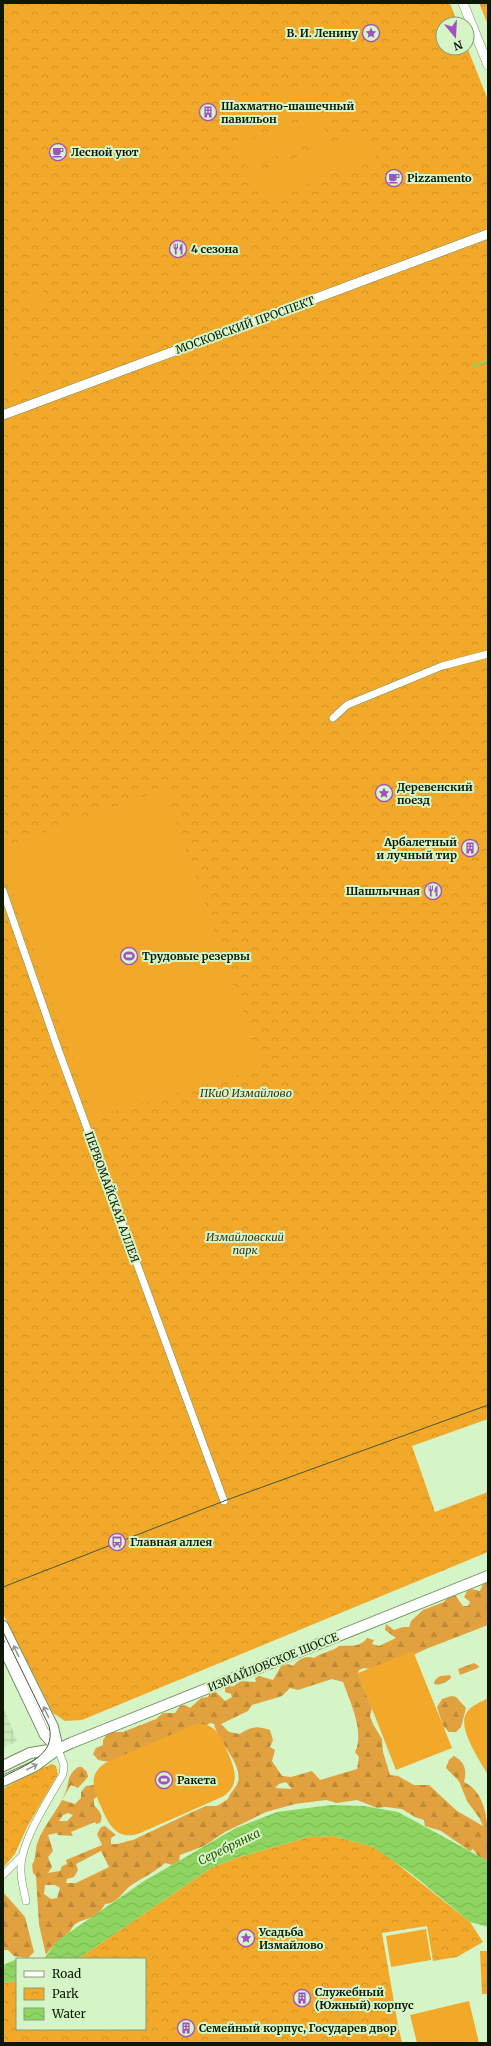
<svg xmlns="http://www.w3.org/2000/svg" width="491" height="2046" font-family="Merriweather,serif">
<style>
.industrial{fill:url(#industrial-grid)}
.grass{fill:url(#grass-tufts)}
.forest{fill:url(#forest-firs);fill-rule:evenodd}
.park{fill:url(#park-crowns)}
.pitch{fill:#f2a92a}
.water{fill:url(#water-waves)}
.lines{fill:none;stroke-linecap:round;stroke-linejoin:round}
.stream{stroke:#8dd560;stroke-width:2}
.minor-casing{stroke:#749065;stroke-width:8}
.tertiary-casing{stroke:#749065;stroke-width:10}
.secondary-casing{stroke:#749065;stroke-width:12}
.minor{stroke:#fff;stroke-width:7}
.tertiary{stroke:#fff;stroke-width:9}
.secondary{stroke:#fff;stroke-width:10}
.tram{stroke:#46573d;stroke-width:1}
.oneway{stroke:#92978f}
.labels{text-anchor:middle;stroke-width:4;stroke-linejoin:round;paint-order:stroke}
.poi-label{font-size:11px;font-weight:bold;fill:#0d1807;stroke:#d6f5c6;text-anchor:start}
.street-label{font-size:11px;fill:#0d1807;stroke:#d6f5c6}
.park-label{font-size:11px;font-style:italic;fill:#3e2f1a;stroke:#d6f5c6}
.water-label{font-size:12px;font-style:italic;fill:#2c5903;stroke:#d6f5c6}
</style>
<defs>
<pattern id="industrial-grid" width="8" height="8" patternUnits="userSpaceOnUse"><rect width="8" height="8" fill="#c9ecb7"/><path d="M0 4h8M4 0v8" fill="none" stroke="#abca9c"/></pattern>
<pattern id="grass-tufts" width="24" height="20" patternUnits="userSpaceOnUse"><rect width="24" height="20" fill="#f2a92a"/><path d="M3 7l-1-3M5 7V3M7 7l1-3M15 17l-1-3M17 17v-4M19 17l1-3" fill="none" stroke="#ce9124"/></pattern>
<pattern id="forest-firs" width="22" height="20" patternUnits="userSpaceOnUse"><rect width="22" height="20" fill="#e0a13e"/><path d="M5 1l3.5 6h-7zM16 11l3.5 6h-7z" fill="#bf8a35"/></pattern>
<pattern id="park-crowns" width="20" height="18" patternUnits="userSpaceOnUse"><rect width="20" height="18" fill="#f2a92a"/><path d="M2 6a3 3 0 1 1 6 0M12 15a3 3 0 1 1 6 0" fill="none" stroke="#ce9124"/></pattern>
<pattern id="water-waves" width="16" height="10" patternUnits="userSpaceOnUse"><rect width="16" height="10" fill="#8dd560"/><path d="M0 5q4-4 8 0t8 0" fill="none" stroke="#78b652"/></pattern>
</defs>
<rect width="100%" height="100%" fill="#d6f5c6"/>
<!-- industrial -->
<path class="industrial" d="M3 1706 17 1741 3 1748Z"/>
<!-- grass -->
<path class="grass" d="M479 3H488V25Z
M480 1951H488V1994H482Z"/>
<!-- forest -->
<path class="forest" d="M488 1582V1625L426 1649 409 1657 371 1669 364 1668 359 1670 358 1673 372 1708 370 1716 373 1724 382 1739 383 1752 390 1775 398 1776 414 1785H429L457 1811 483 1826 480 1819 467 1801 459 1781 446 1768 449 1760 454 1756C465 1762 467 1770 464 1782 491 1795 488 1835 488 1861L478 1856 473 1849 470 1851 441 1831 425 1826 424 1820 415 1817 402 1809 385 1807 377 1808 357 1800 337 1803 326 1800 295 1804 266 1812 225 1832 204 1846 180 1855 179 1861 172 1865 165 1863C155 1872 144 1877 133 1884 122 1891 119 1903 105 1904 96 1921 84 1917 74 1925 72 1927 71 1931 68 1933 60 1941 52 1945 46 1955L39 1925 36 1876 33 1873 32 1865C36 1859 35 1851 37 1844 43 1825 59 1810 66 1791 70 1780 66 1777 78 1767H82L87 1772 88 1777 78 1788 71 1785 62 1800 75 1804 81 1798V1792L86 1786 94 1785 98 1796 94 1799V1805C99 1811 104 1815 100 1823L96 1824 95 1822 71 1832 73 1836 58 1835 57 1833 48 1835 53 1851 48 1857 52 1867 48 1873 60 1871 62 1866 67 1864 66 1860 102 1845 97 1834 101 1827 105 1826 116 1835 111 1838V1844C119 1845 125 1841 133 1840L190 1813 206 1806H217L228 1799C230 1792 236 1788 238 1782 243 1764 218 1742 214 1724L210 1723 203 1728 110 1762 98 1760 93 1754 96 1748 103 1745V1740L109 1732H123L156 1719 163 1713H175L180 1706 185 1705 190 1708 201 1698 208 1697 209 1694 216 1692 225 1701 232 1697 231 1694 225 1692V1687L234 1686 241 1681 256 1682 255 1678 259 1676 273 1680 281 1666 288 1664 293 1666C299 1659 305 1655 314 1658 322 1652 332 1652 339 1646 351 1645 360 1648 367 1638L374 1640 372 1644 379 1646 396 1638 385 1630 386 1624 394 1630 403 1627H409L411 1621 423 1610 444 1602 449 1596H456L463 1606H468L470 1602 464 1597 467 1591 472 1589 480 1591 483 1584ZM332 1679 343 1682C350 1701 365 1733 355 1752L359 1757 357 1769 320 1780 312 1771 291 1777 282 1776 272 1761 275 1750 270 1747 273 1740 270 1730C257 1726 251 1726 240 1734L229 1732 221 1724 248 1711 252 1705 282 1696 290 1688 298 1690ZM286 1782 292 1789 275 1788 279 1784ZM68 1813 73 1815 67 1821H59L63 1815ZM101 1851 109 1867 76 1883H66L67 1879 74 1877 78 1870 76 1864ZM45 1885H55L60 1888 57 1898 51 1899 44 1894Z
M474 1663 479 1666 478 1668 460 1675 458 1669Z
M450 1675 451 1678C447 1682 440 1686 434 1684L435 1680 440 1676Z
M451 1696 456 1697 466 1708 461 1727 456 1732H449L443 1726 437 1707 442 1699Z
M3 1892 25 1917 34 1952 28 1958 14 1956 8 1950H3Z"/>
<!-- park -->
<path class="park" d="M3 3H450L458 24H443V48L467 47 488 100V1419L412 1446 435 1512 488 1492V1552L82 1720 65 1721 53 1713 3 1614Z
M52 1764 56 1766 58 1774 27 1827 15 1854 3 1868V1789L30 1773Z
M333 1836 373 1847 391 1859 470 1922 483 1942 457 1957 433 1961 427 1926 382 1933 398 2025 402 2043H3V1983L17 1981V2029H145V1959H78L211 1868 236 1858 309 1837Z"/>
<!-- pitch -->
<path class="pitch" d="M308 82 318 109 241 138 230 111Z
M319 114 328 137 247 167 239 144Z
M366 131 376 157 261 201 251 174Z
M41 286 47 301 33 307 27 291Z
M3 330 7 334 21 376 19 382 3 388Z
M165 789 262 1068 94 1117 3 866V847Z
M413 1651 452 1748 396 1770 358 1673Z
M488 1698V1775C480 1760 456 1727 467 1712 472 1705 481 1702 488 1698Z
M196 1724C215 1722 221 1737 228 1753 235 1769 241 1786 222 1797L138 1834C117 1840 109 1825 102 1809 94 1791 86 1774 107 1762Z
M426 1929 431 1960 391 1967 386 1936Z
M469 2001 479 2043H417L410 2015Z"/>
<!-- water -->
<path class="water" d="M331 1805 364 1806 398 1812 488 1861V1927L470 1922 412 1874 373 1847 333 1836 309 1837 236 1858 211 1868 78 1959H44L57 1941 144 1881 236 1828 277 1812Z
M17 1959V1981L3 1983V1965Z"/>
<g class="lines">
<!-- stream -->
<path class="stream" d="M473 366 488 361"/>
<!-- minor casing -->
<g class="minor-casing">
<path id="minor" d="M333 718 347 705 442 666 488 654
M3 891 58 1049 224 1501
M3 1875 22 1856
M26 1901C24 1890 20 1878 21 1867 21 1841 50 1797 63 1774L64 1765 58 1749"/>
</g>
<!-- tertiary casing -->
<g class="tertiary-casing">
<path id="tertiary" d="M463 3 488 65
M3 415 488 234"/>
</g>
<!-- secondary casing -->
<g class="secondary-casing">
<path id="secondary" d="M3 1626 53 1727 58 1749
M3 1647 45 1735 58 1749
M3 1766 30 1753 55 1749
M3 1781 35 1766 58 1749 71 1743 488 1576"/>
</g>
<!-- minor -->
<use href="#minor" class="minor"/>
<!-- tertiary -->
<use href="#tertiary" class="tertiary"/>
<!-- secondary -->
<use href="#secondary" class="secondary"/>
<!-- tram -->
<path class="tram" d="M3 1587 224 1501 488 1405
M3 1632 49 1726C57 1756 24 1765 3 1777"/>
</g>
<!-- one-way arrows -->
<defs><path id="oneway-shaft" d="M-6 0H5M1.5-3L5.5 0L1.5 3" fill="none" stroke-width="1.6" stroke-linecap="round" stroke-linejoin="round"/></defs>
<g class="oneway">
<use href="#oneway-shaft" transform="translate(16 1651) rotate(-116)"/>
<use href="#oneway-shaft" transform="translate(46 1712) rotate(-116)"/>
<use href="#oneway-shaft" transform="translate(32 1767) rotate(-28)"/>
</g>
<!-- icons -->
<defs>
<g id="sight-ring" transform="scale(0.9)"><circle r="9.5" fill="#d6f5c6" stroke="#a151c1" stroke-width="1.5"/><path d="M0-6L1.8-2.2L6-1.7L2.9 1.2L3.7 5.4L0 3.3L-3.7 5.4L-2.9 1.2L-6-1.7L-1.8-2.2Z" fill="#a151c1"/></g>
<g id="building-ring" transform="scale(0.9)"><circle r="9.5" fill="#d6f5c6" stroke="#a151c1" stroke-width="1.5"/><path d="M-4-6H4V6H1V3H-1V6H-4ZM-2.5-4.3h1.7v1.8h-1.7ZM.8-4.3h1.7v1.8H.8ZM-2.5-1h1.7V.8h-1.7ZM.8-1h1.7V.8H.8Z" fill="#a151c1"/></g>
<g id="cafe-ring" transform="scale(0.9)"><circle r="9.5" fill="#d6f5c6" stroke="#a151c1" stroke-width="1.5"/><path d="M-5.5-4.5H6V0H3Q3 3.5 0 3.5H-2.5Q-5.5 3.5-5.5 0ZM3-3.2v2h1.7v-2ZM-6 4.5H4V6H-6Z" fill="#a151c1"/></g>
<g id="restaurant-ring" transform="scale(0.9)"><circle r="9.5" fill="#d6f5c6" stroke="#a151c1" stroke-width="1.5"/><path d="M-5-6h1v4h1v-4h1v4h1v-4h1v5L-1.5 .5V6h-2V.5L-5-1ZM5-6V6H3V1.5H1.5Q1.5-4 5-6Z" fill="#a151c1"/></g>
<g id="stadium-ring" transform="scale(0.9)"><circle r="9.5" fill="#d6f5c6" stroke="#a151c1" stroke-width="1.5"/><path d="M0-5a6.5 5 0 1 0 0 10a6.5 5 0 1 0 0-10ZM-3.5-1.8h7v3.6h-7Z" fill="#a151c1"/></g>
<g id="bus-ring" transform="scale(0.9)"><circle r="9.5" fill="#d6f5c6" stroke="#a151c1" stroke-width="1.5"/><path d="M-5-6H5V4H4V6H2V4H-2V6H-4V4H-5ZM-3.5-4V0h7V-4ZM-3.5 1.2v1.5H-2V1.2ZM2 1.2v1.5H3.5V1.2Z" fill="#a151c1"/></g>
</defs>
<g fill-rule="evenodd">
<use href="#sight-ring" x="371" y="33"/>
<use href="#building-ring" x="208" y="112"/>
<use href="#cafe-ring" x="58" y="152"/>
<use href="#cafe-ring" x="394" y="178"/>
<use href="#restaurant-ring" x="178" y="249"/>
<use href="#sight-ring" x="384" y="793"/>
<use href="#building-ring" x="470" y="848"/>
<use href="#restaurant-ring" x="433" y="891"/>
<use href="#stadium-ring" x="129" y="956"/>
<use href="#bus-ring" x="117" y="1542"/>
<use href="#stadium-ring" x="164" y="1780"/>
<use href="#sight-ring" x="246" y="1938"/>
<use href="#building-ring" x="302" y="1998"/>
<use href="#building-ring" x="186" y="2028"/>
</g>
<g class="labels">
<!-- poi labels -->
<g class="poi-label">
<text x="358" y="37" text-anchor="end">В. И. Ленину</text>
<text x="221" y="110">Шахматно-шашечный<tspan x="221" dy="13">павильон</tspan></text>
<text x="71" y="156">Лесной уют</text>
<text x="407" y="182">Pizzamento</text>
<text x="191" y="253">4 сезона</text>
<text x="397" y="791">Деревенский<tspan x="397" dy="13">поезд</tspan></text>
<text x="457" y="846" text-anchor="end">Арбалетный<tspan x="457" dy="13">и лучный тир</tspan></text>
<text x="420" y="895" text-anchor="end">Шашлычная</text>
<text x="142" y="960">Трудовые резервы</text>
<text x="130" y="1546">Главная аллея</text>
<text x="177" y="1784">Ракета</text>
<text x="259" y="1936">Усадьба<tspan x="259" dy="13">Измайлово</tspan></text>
<text x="315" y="1996">Служебный<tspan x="315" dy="13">(Южный) корпус</tspan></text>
<text x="199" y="2032">Семейный корпус, Государев двор</text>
</g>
<!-- street labels -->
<g class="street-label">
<text transform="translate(245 325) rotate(-20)" y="4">МОСКОВСКИЙ ПРОСПЕКТ</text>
<text transform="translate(112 1197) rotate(70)" y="4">ПЕРВОМАЙСКАЯ АЛЛЕЯ</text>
<text transform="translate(273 1662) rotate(-22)" y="4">ИЗМАЙЛОВСКОЕ ШОССЕ</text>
</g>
<!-- park labels -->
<g class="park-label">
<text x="246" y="1097">ПКиО Измайлово</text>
<text x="245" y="1241">Измайловский<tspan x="245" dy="13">парк</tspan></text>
</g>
<!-- water labels -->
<g class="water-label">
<text transform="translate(229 1847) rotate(-26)" y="4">Серебрянка</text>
</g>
</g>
<!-- border -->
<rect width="491" height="2046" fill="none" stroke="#0d1807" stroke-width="8"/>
<!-- legend -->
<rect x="16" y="1958" width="130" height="72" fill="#d6f5c6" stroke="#869d7a"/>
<rect x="24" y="1971" width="20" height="6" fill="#ffffff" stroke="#869d7a"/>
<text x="52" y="1978" font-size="12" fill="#0d1807">Road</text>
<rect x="24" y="1988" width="20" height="12" fill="url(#park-crowns)" stroke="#869d7a"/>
<text x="52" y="1998" font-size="12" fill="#0d1807">Park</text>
<rect x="24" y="2008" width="20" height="12" fill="url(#water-waves)" stroke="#869d7a"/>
<text x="52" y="2018" font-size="12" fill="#0d1807">Water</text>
<!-- north arrow -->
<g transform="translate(455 36) rotate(162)"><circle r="19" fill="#d6f5c6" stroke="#869d7a"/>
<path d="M0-3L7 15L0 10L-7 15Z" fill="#a151c1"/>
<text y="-6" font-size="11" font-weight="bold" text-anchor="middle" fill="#0d1807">N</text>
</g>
</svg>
